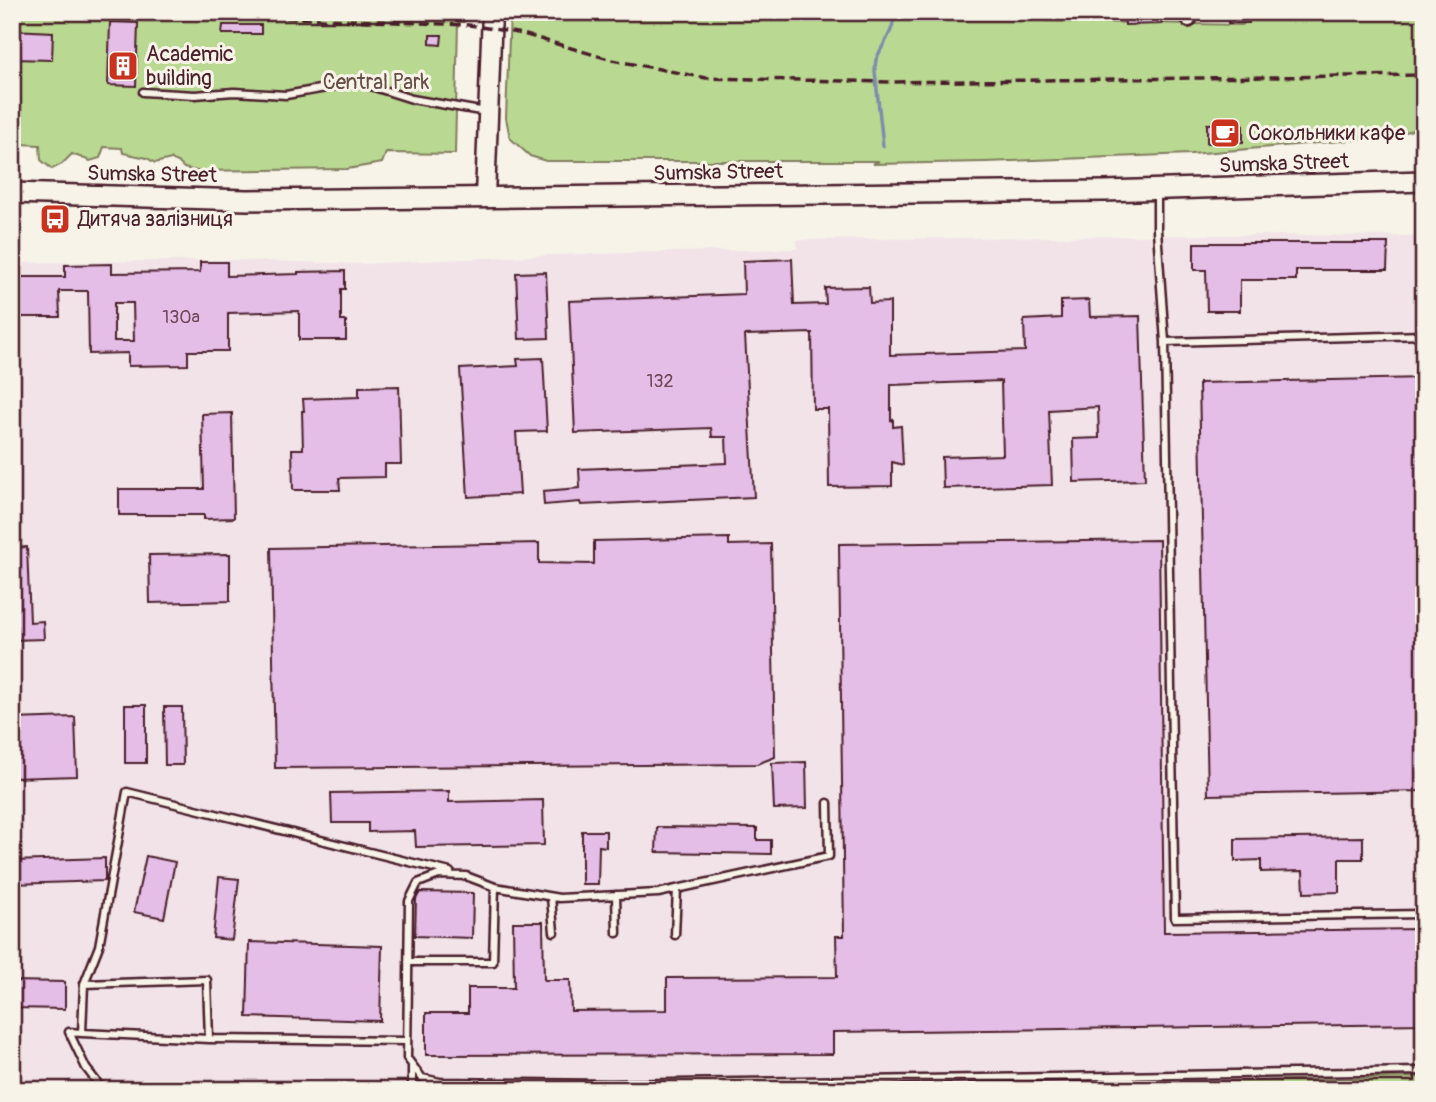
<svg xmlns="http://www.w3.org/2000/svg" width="1436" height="1102" font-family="Pangolin,sans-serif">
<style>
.built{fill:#f1e3e8}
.green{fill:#b9d992;stroke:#827c5e;stroke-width:2}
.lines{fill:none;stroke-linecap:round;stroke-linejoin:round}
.stream{stroke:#7e8daa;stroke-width:3.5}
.building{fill:#e4bee7;stroke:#4a1f2b;stroke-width:2;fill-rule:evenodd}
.service-casing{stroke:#4a1f2b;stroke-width:11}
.minor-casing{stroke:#4a1f2b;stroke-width:18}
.secondary-casing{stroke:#4a1f2b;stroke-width:23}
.primary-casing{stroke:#4a1f2b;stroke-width:24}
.service{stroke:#f7f3e8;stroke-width:6}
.minor{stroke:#f7f3e8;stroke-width:12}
.secondary{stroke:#f7f3e8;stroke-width:18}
.primary{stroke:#f7f3e8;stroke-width:19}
.rail{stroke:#4a1f2b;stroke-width:3.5;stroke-dasharray:10 5;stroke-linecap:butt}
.labels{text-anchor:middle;stroke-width:6;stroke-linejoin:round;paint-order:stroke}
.number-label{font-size:18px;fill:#70475a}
.poi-label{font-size:21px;fill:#4a1f2b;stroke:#f7f3e8;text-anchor:start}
.park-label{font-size:21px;fill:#664e45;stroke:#f7f3e8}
.street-label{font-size:21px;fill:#4a1f2b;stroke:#f7f3e8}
</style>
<rect width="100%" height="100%" fill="#f7f3e8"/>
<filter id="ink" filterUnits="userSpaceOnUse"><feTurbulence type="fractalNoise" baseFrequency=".0143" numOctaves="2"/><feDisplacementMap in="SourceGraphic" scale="14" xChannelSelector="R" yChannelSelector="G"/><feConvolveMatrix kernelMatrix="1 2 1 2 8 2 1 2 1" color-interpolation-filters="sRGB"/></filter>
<g filter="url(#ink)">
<!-- built -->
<path class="built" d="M1215 235 1424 236V1090H12V263L232 260 362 264 550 255 797 249V240Z"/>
<!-- green -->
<path class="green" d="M12 12H464V22H458L455 154 386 153 382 163 347 169 196 171 184 168 178 162 171 159 155 163 147 158 123 153 122 148 104 147 100 158 90 161 72 154 62 164 52 169 41 160 40 145 21 144 20 149H12Z
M510 12H1024L1046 21 1242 25 1261 12H1330L1331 14V12H1424V127L1387 137 1191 154 985 162 873 164 879 161H546L530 156 510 138 506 118Z
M1424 1077V1090H870Z"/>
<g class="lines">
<!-- stream -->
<path class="stream" d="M883 146 875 71C875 68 875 64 876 60 881 45 897 29 893 12"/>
</g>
<!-- building -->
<path class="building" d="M1124 12H1162V24L1125 25Z
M1228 12H1249V23H1228Z
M110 22 138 23 136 86 108 85Z
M223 25H261V34H222Z
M12 30 53 32 52 60 12 59Z
M430 35H442L441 45 430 44Z
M1243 123V142L1207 143V124Z
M1194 243H1388L1387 270H1296V280H1240V311H1207L1206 270H1194Z
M792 259 794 305 826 304 825 288 869 287 870 303 890 302V355L1025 351 1024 320 1061 318V301L1089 300 1090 317 1140 316 1145 480 1074 482 1073 439 1099 438 1098 407 1049 410 1052 485 943 488 942 457 1003 455 1001 381 891 385V420L893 419V427L901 426 903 465 892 462V486L829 487 828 409H813L812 333 745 335 754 497 581 505 580 502 544 505 543 491 580 488 579 469 727 463 726 437H712L711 428 575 433 569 301 744 294 743 261Z
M200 262H227V276L298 274V272L345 271V289H341V321H346V340H299V311L228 313V351H188V365L128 366V353L89 354 88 291H59L60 317H12V277H65V265L112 264V273L200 272ZM114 303H133L134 341H114Z
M546 272 549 338 519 339 516 273Z
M543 358 547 431 516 432 520 494 468 497 460 369 518 366 517 359Z
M1424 378V791L1208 795 1199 383Z
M399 386 401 464H385V477L339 478 340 490H293L292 449H303L302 411H304L303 399 359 397V387Z
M232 413 234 518 204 519V515H119V489H204L202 414Z
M729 538V545L771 544 775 757 757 764 275 768 271 548 539 543V563L594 564V541Z
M1159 540 1164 932 1424 929V1024L833 1032V1054L426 1055V1013H468V988H514L513 922H543L544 980H570L571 1011 667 1010V978L837 977 836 936H844L839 544Z
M27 547 30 622 43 621 44 639 12 640V548Z
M230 554V601L150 603 149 555Z
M125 705H146V763H125Z
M164 707H182L183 765H165Z
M75 717 77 776 12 778V719Z
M806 762 807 808 774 809 772 763Z
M449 791V802L543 800 544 845 416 847 415 831 368 832V823H332L331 793Z
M657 827 757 828V840H771V854L656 852Z
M582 831H606V847L599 846 598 884H582Z
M1363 837V859H1339V892L1304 893 1303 871 1261 872V860L1235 861V839Z
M146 856 175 862 164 918 134 912Z
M105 858V881L12 884V861Z
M219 877 239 879 232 940 213 938Z
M420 892 473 893 472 938 415 936 416 899Z
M249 942 382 946 380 1021 247 1017Z
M12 981 65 982V1009L12 1008Z"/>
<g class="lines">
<!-- service casing -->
<g class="service-casing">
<path id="service" d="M143 92 195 95 234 92 286 95 331 87 355 81 412 99 486 112
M1157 193V230L1165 342 1424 335
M1165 342 1175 918 1424 914
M828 803 829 856 658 893 559 898 495 887 466 876 439 875 418 883 409 901 407 1058 422 1078 440 1082 610 1084 1424 1071
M616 895 617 933
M551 897 554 932
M675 935 677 889
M408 962H493L495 887
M84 984 82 1033 209 1039 407 1041
M82 1033 69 1032 86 1068 103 1090
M209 1039 207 980 84 984 99 946 127 792 450 872
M412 1090V1065"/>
</g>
<!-- minor casing -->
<g class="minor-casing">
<path id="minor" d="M1189 20V12"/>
</g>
<!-- secondary casing -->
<g class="secondary-casing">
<path id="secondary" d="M485 197 492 12"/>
</g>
<!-- primary casing -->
<g class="primary-casing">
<path id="primary" d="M12 193 247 200 1105 191 1424 181"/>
</g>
<!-- service -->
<use href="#service" class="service"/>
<!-- minor -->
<use href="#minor" class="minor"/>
<!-- secondary -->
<use href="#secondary" class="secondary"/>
<!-- primary -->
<use href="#primary" class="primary"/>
<!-- rail -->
<path class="rail" d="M151 12 469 25 523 34 612 60 706 78 890 82 1424 75"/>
</g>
</g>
<!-- icons -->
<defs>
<g id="building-square" transform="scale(1.575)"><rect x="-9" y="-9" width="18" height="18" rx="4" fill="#c8321e" stroke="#f7f3e8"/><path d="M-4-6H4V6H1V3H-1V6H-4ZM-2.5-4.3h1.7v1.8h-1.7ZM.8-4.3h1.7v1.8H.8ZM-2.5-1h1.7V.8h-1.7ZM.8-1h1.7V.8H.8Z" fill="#fff"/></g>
<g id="cafe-square" transform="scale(1.575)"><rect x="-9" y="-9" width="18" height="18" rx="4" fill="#c8321e" stroke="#f7f3e8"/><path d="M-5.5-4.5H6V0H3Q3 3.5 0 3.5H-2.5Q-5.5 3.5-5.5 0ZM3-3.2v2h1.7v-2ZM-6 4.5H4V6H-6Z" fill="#fff"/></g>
<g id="bus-square" transform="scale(1.575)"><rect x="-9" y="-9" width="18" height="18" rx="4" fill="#c8321e" stroke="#f7f3e8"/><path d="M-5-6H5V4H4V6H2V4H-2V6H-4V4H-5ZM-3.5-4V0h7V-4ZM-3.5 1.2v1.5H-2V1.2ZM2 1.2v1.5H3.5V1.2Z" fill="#fff"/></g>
</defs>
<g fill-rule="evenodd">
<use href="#building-square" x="123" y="66"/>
<use href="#cafe-square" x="1225" y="133"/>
<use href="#bus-square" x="55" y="219"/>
</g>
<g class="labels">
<!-- number labels -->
<g class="number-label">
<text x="181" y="323">130а</text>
<text x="660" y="387">132</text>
</g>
<!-- poi labels -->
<g class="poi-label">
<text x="146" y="61">Academic<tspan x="146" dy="24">building</tspan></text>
<text x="1248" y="140">Сокольники кафе</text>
<text x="78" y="226">Дитяча залізниця</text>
</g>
<!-- park labels -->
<g class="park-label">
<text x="376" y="89">Central Park</text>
</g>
<!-- street labels -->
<g class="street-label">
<text transform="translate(1284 163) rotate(-2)" y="7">Sumska Street</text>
<text transform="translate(718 172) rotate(-1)" y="7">Sumska Street</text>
<text transform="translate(152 174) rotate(1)" y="7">Sumska Street</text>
</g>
</g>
<!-- margin -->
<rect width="1436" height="1102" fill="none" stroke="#f7f3e8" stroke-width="42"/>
<rect x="21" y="21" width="1394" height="1060" fill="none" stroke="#4a1f2b" stroke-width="2.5" filter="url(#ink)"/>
</svg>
